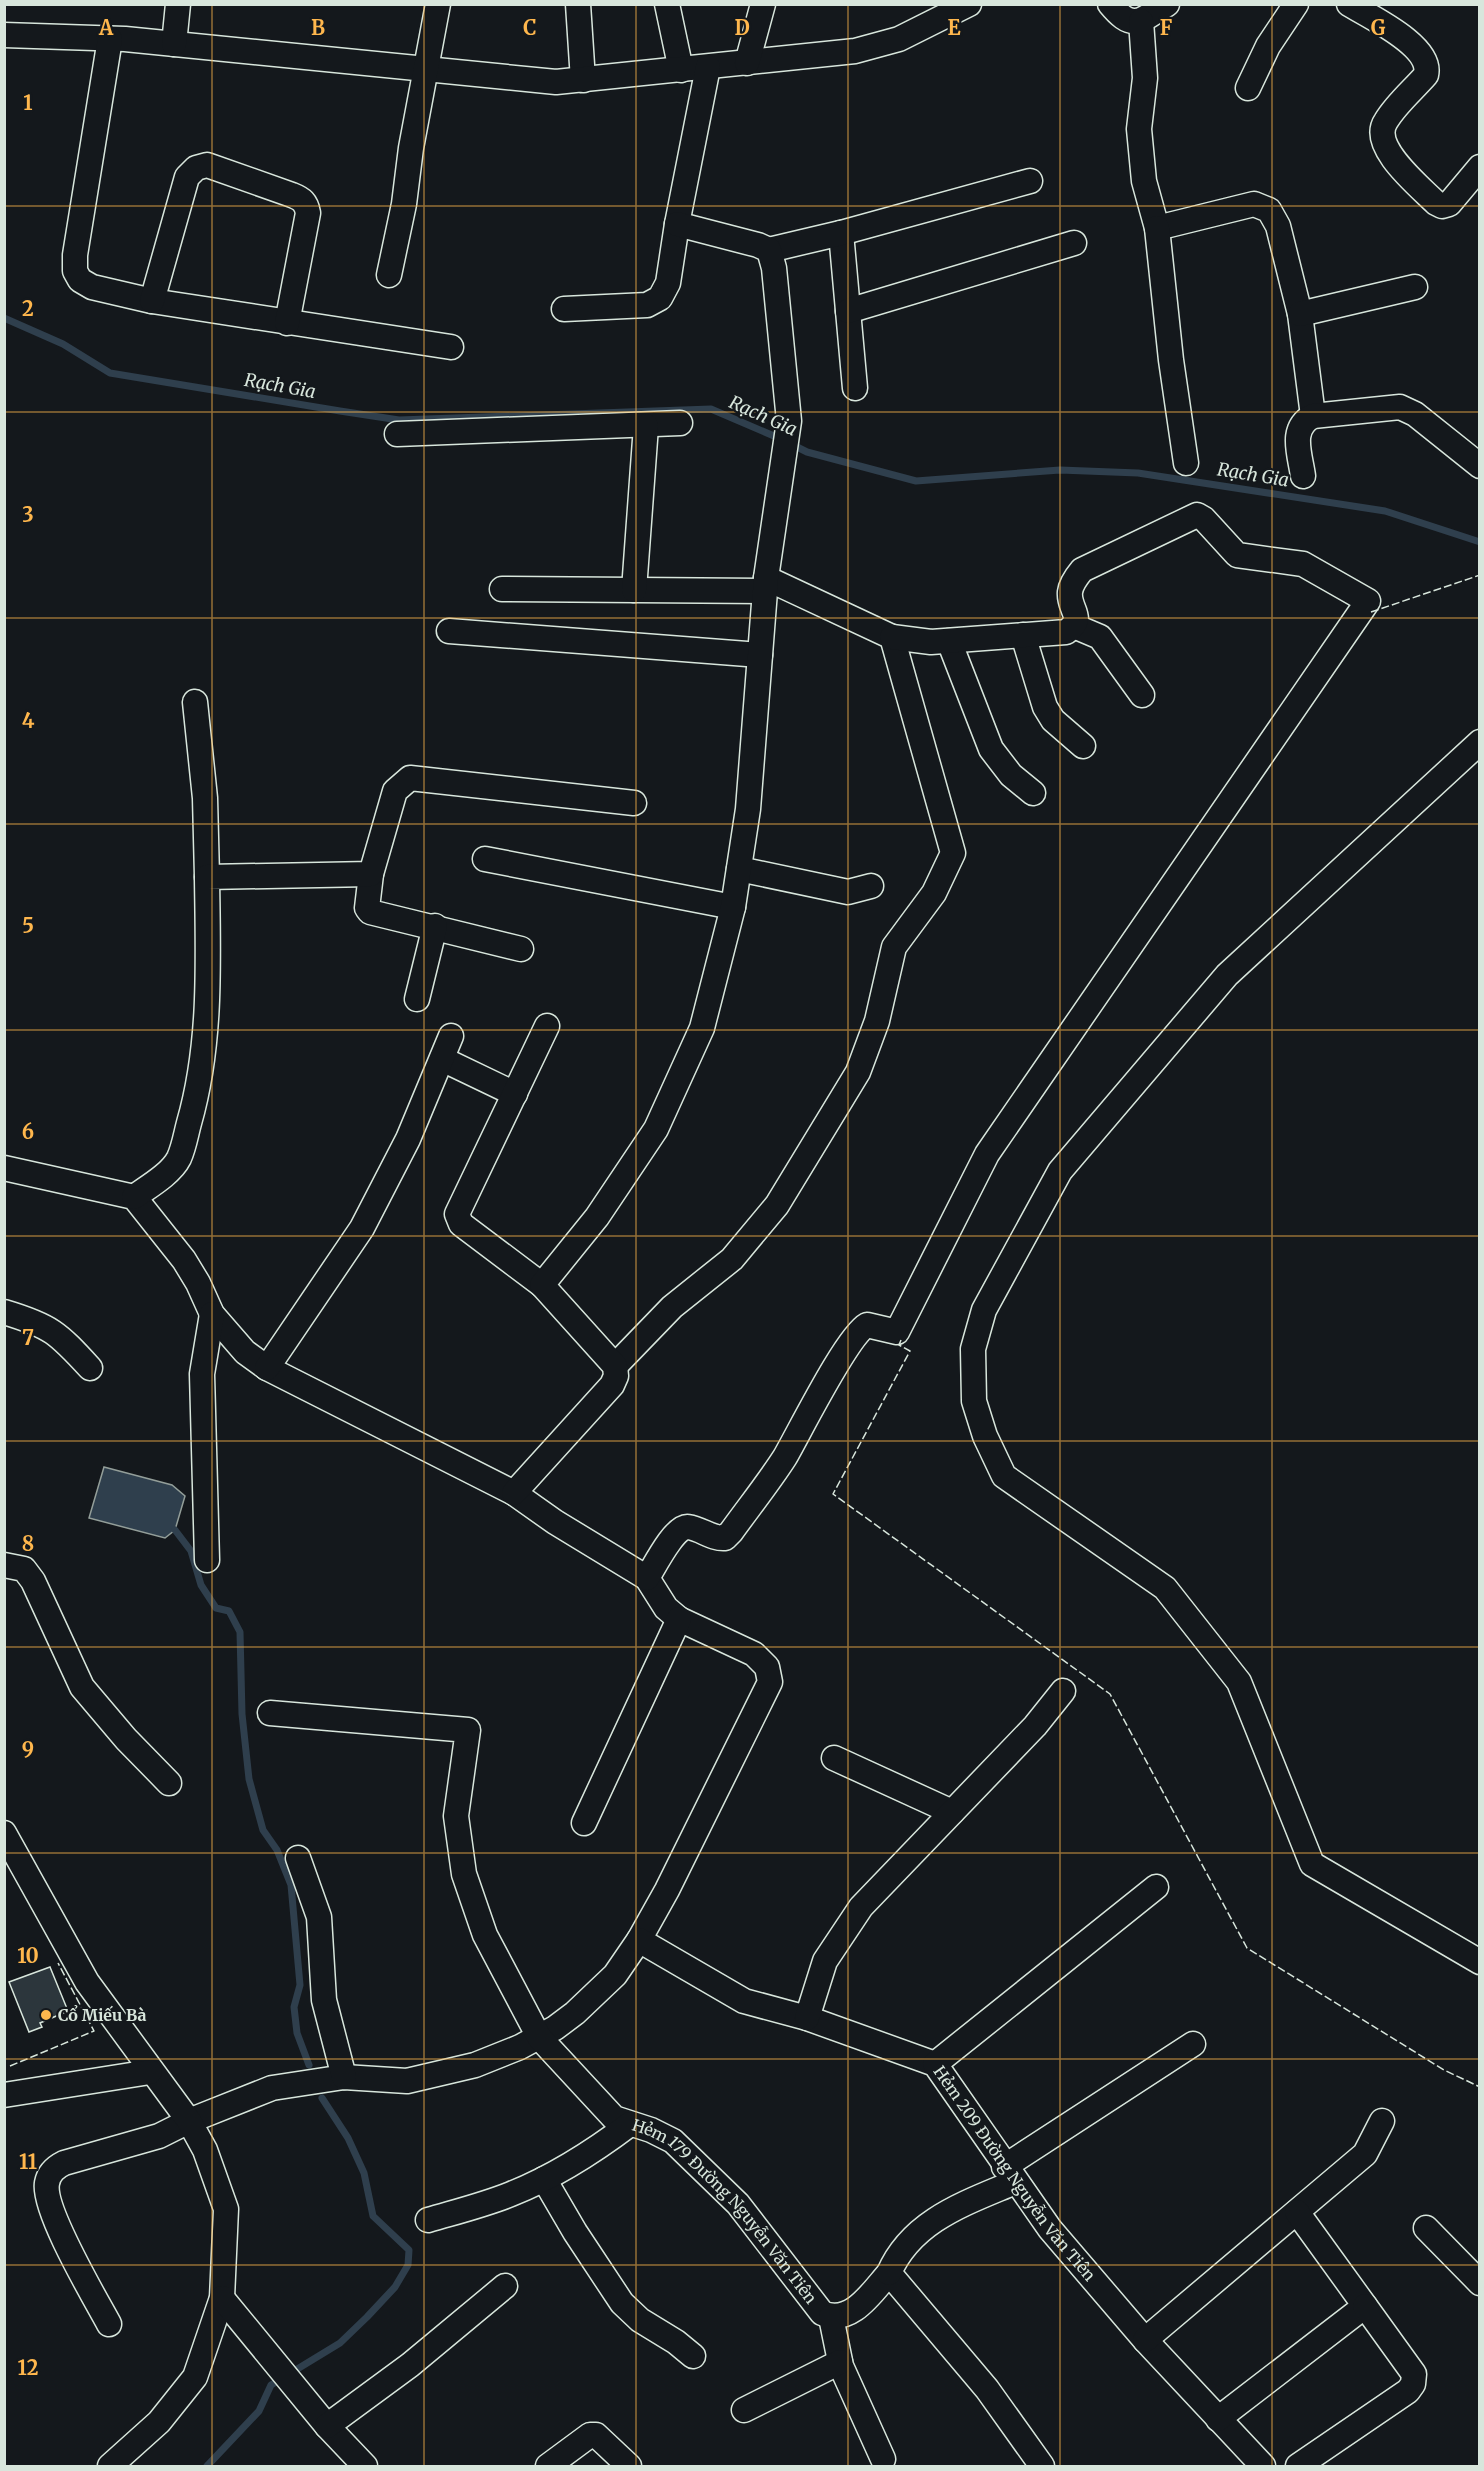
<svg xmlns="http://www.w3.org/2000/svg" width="1484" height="2471" font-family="Merriweather,serif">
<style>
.water{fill:#2f3f4d;stroke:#939e99;stroke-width:1.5}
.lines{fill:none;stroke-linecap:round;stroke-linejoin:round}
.stream{stroke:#2f3f4d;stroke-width:7}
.building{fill:#2c363c;stroke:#d8e6dc;stroke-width:1.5}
.minor-casing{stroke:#d8e6dc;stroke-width:27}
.minor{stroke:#14181c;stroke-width:24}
.fence{stroke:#d8e6dc;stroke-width:1.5;stroke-dasharray:8 3;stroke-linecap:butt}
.grid{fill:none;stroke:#ffb74d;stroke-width:1.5;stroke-opacity:0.55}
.poi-dot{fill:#ffb74d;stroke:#14181c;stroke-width:2}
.labels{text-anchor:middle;stroke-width:4.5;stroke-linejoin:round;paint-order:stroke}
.poi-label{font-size:16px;font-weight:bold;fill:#d8e6dc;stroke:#14181c;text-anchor:start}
.street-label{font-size:16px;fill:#d8e6dc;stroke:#14181c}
.water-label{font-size:18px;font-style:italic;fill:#d8e6dc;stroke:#14181c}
.grid-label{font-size:20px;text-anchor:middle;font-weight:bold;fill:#ffb74d;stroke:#14181c;stroke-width:4.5;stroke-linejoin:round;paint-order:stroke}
</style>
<rect width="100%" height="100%" fill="#14181c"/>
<!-- water -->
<path class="water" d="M104 1467 172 1485 185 1496 175 1530 165 1538 89 1518Z"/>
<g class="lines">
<!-- stream -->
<path class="stream" d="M4 318 63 344 110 373 340 411 399 420 711 409 781 439
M791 444 807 452 916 481 1060 470 1138 473 1385 511 1480 542
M175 1530 191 1551 201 1585 216 1608 229 1611 240 1632 242 1714 249 1779 263 1830 277 1850 291 1885 300 1985 294 2007 297 2033 309 2065
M207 2466 259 2411 271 2385 340 2343 367 2317 395 2287 408 2265 409 2250 373 2216 364 2173 348 2138 322 2098"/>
</g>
<!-- building -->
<path class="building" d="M50 1967 68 2011 40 2023 42 2027 29 2032 9 1982Z"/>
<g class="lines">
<!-- minor casing -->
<g class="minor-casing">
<g id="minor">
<path d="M578 4 583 80"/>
<path d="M667 4 681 70"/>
<path d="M1110 4C1133 32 1140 21 1167 4"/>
<path d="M1349 4C1370 17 1433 46 1426 75 1413 90 1396 104 1386 121 1369 146 1419 186 1436 203L1442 206 1449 204 1480 167"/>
<path d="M1141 21 1145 78 1139 129 1144 181 1157 228 1254 204 1269 210 1278 226 1300 314 1313 416"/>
<path d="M4 35 125 39 556 82 855 51 899 39 969 4"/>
<path d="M110 39 75 255V271L80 280 92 287 152 301 451 347"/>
<path d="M174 44 178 4"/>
<path d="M747 63 763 4"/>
<path d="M1248 88 1268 46 1296 4"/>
<path d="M1157 228 1171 360 1186 463"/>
<path d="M841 233 855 388"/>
<path d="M769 250 841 233 1030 181"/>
<path d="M389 275 404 204 411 148 438 4"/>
<path d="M152 301 187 177 196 168 207 165 292 195C302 199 306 202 308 213L287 323"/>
<path d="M564 309 647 305 660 298 668 283 677 224 708 67"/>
<path d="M848 311 1074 243"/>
<path d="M1300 314 1415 287"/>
<path d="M397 434 680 423"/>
<path d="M1303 476C1300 454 1289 428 1313 416L1400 407 1415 414 1480 466"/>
<path d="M502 589 765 591"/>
<path d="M634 590 646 426"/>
<path d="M1074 626 1100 637 1142 695"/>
<path d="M449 631 760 655"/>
<path d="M1023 635 1045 707 1053 720 1083 746"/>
<path d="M949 641 991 749 1011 775 1033 793"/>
<path d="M195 702 205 798 207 877"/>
<path d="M1480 742 1227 975 1060 1171 984 1310 973 1349 974 1401 985 1436 1004 1476 1165 1588 1239 1682 1312 1864 1480 1962"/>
<path d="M485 859 733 907"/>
<path d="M739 869 848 892 871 886"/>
<path d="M371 874 367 908 370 912 521 949"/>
<path d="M417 999 435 926"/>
<path d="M442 1059 515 1094"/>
<path d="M4 1168 134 1197 184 1260 198 1283 212 1314 245 1352 267 1368 514 1493 555 1522 647 1578 666 1608 679 1619 754 1654 767 1667 770 1682 667 1890 639 1940 615 1975 575 2013 555 2028 520 2047 475 2065 407 2081 344 2077 272 2088 189 2121 159 2136 64 2163C56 2167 49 2172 47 2183 42 2209 95 2298 109 2324"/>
<path d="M134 1197C148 1187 171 1174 179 1158 184 1147 186 1134 189 1123 212 1043 208 959 207 877L371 874 395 791 410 778 634 803"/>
<path d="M542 1285 461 1224 457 1214 547 1026"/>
<path d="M4 1312C51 1326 58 1333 90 1368"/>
<path d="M615 1366 672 1307 732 1259 777 1205 858 1072 877 1021 894 947 934 893 953 853 892 637 766 578"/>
<path d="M267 1368 362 1228 408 1139 451 1036"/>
<path d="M514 1493 612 1385 616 1376 615 1366 542 1285 597 1217 656 1129 702 1028 733 907 748 809 766 578 789 421 774 268 769 250 758 245 677 224"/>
<path d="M207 1560 202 1374 212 1314"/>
<path d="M4 1565 24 1569 33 1581 82 1687 126 1739 169 1783"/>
<path d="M647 1578C654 1567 675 1525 688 1527 702 1529 712 1539 725 1538L731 1532C749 1507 769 1482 785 1457 800 1431 847 1336 867 1325L897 1332 987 1154 1368 601 1303 564 1237 555 1204 519 1197 515 1082 570C1077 576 1071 584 1070 592 1068 610 1087 618 1066 632L931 642 892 637"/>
<path id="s1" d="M270 1713 468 1730 456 1816 464 1874 485 1935 539 2037 614 2118 651 2130 673 2141 738 2204 822 2313C851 2326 872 2292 889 2273L987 2389 1042 2466"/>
<path d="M834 1758 952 1812"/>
<path d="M584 1823 679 1619"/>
<path d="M4 1833 87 1982 189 2121 205 2150 226 2209 222 2298 195 2377 159 2422 110 2466"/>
<path d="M298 1858 319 1917 324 2000 344 2077"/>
<path id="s2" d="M639 1940 744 2001 807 2018 935 2064 1050 2229 1145 2340 1263 2466"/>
<path d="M807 2018 825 1961 861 1907 1035 1726 1063 1691"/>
<path d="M935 2064 1156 1887"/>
<path d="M4 2095 150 2072"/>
<path d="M1004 2167 1193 2044"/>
<path d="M544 2179 575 2232 622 2303 640 2320 676 2342 693 2356"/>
<path d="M428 2220C455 2212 484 2205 511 2194 554 2177 593 2152 630 2124"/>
<path d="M1426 2228 1480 2283"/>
<path d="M889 2273C912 2220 966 2203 1015 2182"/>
<path d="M222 2298 327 2426 365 2466"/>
<path d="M831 2317 841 2366 883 2459"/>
<path d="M1145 2340 1365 2154 1382 2121"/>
<path d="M744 2410 840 2362"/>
<path d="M1218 2419 1365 2306 1297 2212"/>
<path d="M327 2426 410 2365 505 2286"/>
<path d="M548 2466 590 2435H596L629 2466"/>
<path d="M1298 2466 1408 2391 1413 2384 1414 2374 1365 2306"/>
</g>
</g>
<!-- minor -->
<use href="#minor" class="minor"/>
<!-- fence -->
<path class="fence" d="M1371 612 1480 575
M901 1340 899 1345 910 1351 833 1494 1110 1694 1247 1948 1444 2070 1480 2087
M10 2066 94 2031 58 1963"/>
</g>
<!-- grid -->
<path class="grid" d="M212 4V2466M424 4V2466M636 4V2466M848 4V2466M1060 4V2466M1272 4V2466M4 206H1480M4 412H1480M4 618H1480M4 824H1480M4 1030H1480M4 1236H1480M4 1441H1480M4 1647H1480M4 1853H1480M4 2059H1480M4 2265H1480"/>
<!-- markers -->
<circle class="poi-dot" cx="46" cy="2015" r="6"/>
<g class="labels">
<!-- poi labels -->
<g class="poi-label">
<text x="58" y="2021">Cổ Miếu Bà</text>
</g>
<!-- street labels -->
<g class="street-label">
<text dy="6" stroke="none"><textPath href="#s2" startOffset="458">Hẻm 209 Đường Nguyễn Văn Tiên</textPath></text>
<text dy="6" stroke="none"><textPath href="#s1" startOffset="783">Hẻm 179 Đường Nguyễn Văn Tiên</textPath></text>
</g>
<!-- water labels -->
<g class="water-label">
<text transform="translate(280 386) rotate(10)" y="6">Rạch Gia</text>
<text transform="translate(763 416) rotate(24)" y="6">Rạch Gia</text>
<text transform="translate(1253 475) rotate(9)" y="6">Rạch Gia</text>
</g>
</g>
<g class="grid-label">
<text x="106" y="35">A</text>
<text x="318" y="35">B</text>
<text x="530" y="35">C</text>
<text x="742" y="35">D</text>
<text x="954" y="35">E</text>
<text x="1166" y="35">F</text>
<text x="1378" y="35">G</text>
<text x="28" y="110">1</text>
<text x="28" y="316">2</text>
<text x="28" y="522">3</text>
<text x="28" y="728">4</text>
<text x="28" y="933">5</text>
<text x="28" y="1139">6</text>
<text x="28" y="1345">7</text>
<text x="28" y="1551">8</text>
<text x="28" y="1757">9</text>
<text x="28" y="1963">10</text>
<text x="28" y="2169">11</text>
<text x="28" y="2375">12</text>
</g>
<!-- border -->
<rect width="1484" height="2471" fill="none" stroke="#d8e6dc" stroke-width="12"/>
</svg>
